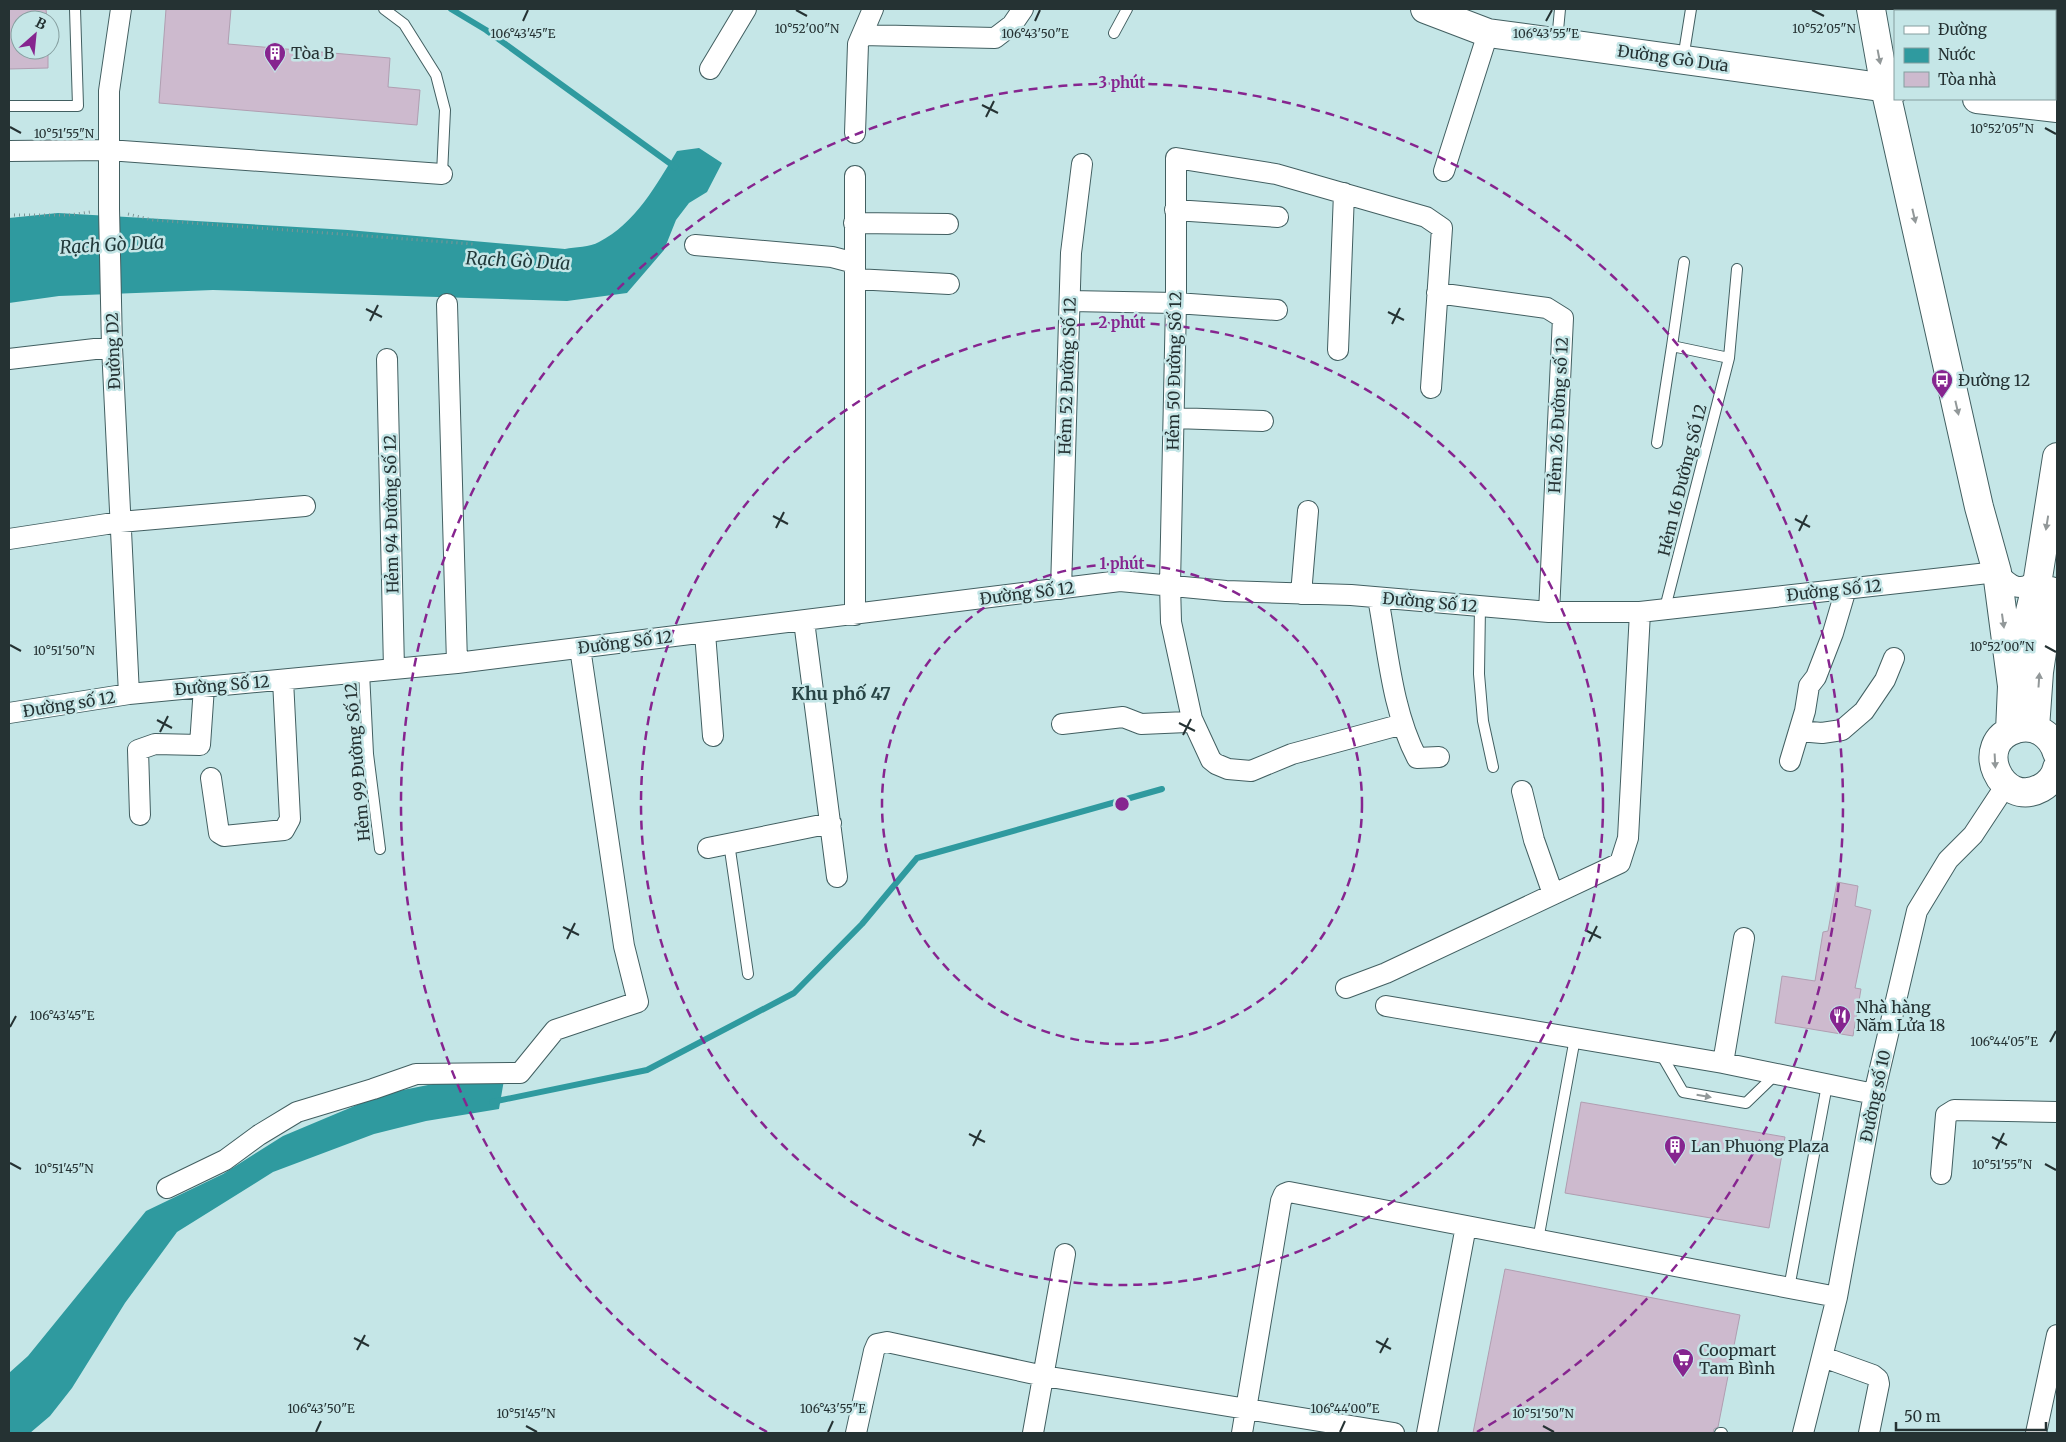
<svg xmlns="http://www.w3.org/2000/svg" width="2066" height="1442" font-family="Merriweather,serif">
<style>
.water{fill:#2f9a9f}
.lines{fill:none;stroke-linecap:round;stroke-linejoin:round}
.stream{stroke:#2f9a9f;stroke-width:6}
.building{fill:#cdbace;stroke:#b09eb1}
.lane-casing{stroke:#425f61;stroke-width:12}
.street-casing{stroke:#425f61;stroke-width:22}
.secondary-casing{stroke:#425f61;stroke-width:30}
.primary-casing{stroke:#425f61;stroke-width:30}
.highway-casing{stroke:#425f61;stroke-width:30}
.path{stroke:#7d9596;stroke-width:3;stroke-dasharray:1 4;stroke-linecap:butt}
.lane{stroke:#fff;stroke-width:10}
.street{stroke:#fff;stroke-width:20}
.secondary{stroke:#fff;stroke-width:28}
.primary{stroke:#fff;stroke-width:28}
.highway{stroke:#fff;stroke-width:28}
.oneway{fill:#929899}
.ticks{fill:none;stroke:#253233;stroke-width:2}
.ring{fill:none;stroke:#86258f;stroke-width:2.5;stroke-dasharray:9 6}
.labels{text-anchor:middle;stroke-width:5;stroke-linejoin:round;paint-order:stroke}
.poi-label{font-size:16px;fill:#253233;stroke:#c5e6e7;text-anchor:start}
.street-label{font-size:16px;fill:#253233;stroke:#c5e6e7}
.water-label{font-size:18px;font-style:italic;fill:#21393a;stroke:#c5e6e7}
.neighbourhood-label{font-size:18px;font-weight:bold;fill:#284546;stroke:#c5e6e7}
.ticks-label{font-size:12px;text-anchor:middle;fill:#253233;stroke:#c5e6e7;stroke-width:5;stroke-linejoin:round;paint-order:stroke}
.centre{fill:#86258f;stroke:#c5e6e7;stroke-width:2.5}
.ring-label{font-size:15px;text-anchor:middle;font-weight:bold;fill:#86258f;stroke:#c5e6e7;stroke-width:5;stroke-linejoin:round;paint-order:stroke}
</style>
<rect width="100%" height="100%" fill="#c5e6e7"/>
<!-- water -->
<path class="water" d="M699 148 722 163 707 192 689 203 676 220 664 250 627 293 567 301 213 290 59 296 9 303V218L58 213 348 230 565 249C575 247 590 247 599 242 635 224 657 184 677 151Z
M504 1080 499 1109 426 1121 374 1134 273 1172 177 1232 125 1303 72 1388 50 1416 30 1433H9V1373L28 1356 146 1211 223 1174 283 1136 383 1094 433 1084Z"/>
<g class="lines">
<!-- stream -->
<path class="stream" d="M451 9 486 30 675 167
M492 1102 647 1070 794 993 862 924 917 858 1162 789"/>
</g>
<!-- building -->
<path class="building" d="M9 9H46L47 20H20V50H48V68L9 69Z
M166 9H231L228 44 390 58 388 87 420 90 417 125 159 103Z
M1837 882 1858 886 1855 906 1871 910 1855 988 1861 989 1853 1036 1775 1023 1782 976 1815 981 1823 932 1828 931Z
M1581 1102 1785 1137 1769 1228 1565 1193Z
M1505 1269 1740 1315 1718 1427 1714 1429 1713 1433H1473Z"/>
<g class="lines">
<!-- lane casing -->
<g class="lane-casing">
<path id="lane" d="M384 9 404 24 436 75 445 110 442 174
M1114 33 1127 9
M1557 41 1560 9
M1683 59 1691 9
M9 106H78L75 9
M1672 346 1684 262
M1729 358 1737 269
M1657 443 1672 346 1729 358 1665 608
M1480 606 1479 674 1483 721 1493 767
M364 672 368 754 380 849
M729 843 748 974
M1661 1054 1683 1092 1746 1103 1776 1074
M1538 1240 1575 1038
M1789 1288 1827 1085
M1720 1433H1722"/>
</g>
<!-- street casing -->
<g class="street-casing">
<path id="street" d="M121 9 109 91V209L112 347 129 694
M862 35 995 38 1012 25 1023 9
M710 69 746 9
M855 133 858 44 873 9
M9 151 108 150 442 174
M1444 171 1488 33
M1175 210 1278 217
M854 223 948 224
M695 245 832 257 855 263
M855 279 949 284
M1437 293 1547 308 1563 318 1549 612
M1070 301 1176 303 1277 310
M447 304 457 663
M1338 350 1344 193
M9 359 112 347
M387 359 394 669
M1174 418 1263 421
M9 539 120 522 305 506
M1061 589 1071 253 1082 164
M1301 594 1308 511
M1378 598C1388 651 1392 710 1417 758L1439 757
M855 615V176
M804 621 837 877
M705 633 713 736
M9 713 129 694 457 663 1120 581 1226 591 1351 595 1549 612H1640L1997 572C2011 587 2021 594 2038 578
M1062 724 1123 717 1141 724 1187 722 1192 719
M1403 724 1292 754 1251 771 1228 769 1216 764 1211 760 1192 719 1171 622 1170 584 1176 303V158L1276 174 1426 217 1442 228 1431 388
M1799 731 1822 733 1842 730 1864 711 1885 680 1894 658
M1790 761 1805 711 1809 686 1816 677 1833 633 1846 589
M211 778 219 833 224 836 284 830 290 819 283 680
M1522 791 1534 840 1553 894
M140 815 138 750 155 744 200 745 204 687
M708 848 831 823
M1346 988 1386 973 1620 863 1628 838 1640 612
M1386 1006 1723 1063 1874 1094
M1723 1063 1744 938
M1941 1174 1946 1115 1954 1110 2057 1112
M167 1188 225 1160 259 1135 297 1112 373 1089 416 1074 520 1073 555 1030 638 1002 624 946 580 648
M1823 1357 1873 1375 1878 1379 1879 1384 1869 1433
M856 1433 874 1351 877 1344 887 1342 1044 1376 1394 1433
M1033 1433 1065 1254
M1242 1433 1281 1201 1284 1194 1289 1192 1837 1297
M1427 1433 1466 1226
M1803 1433 1837 1297 1874 1094 1917 911 1948 860 1973 835 2006 785
M2036 1433 2057 1335"/>
</g>
<!-- secondary casing -->
<g class="secondary-casing">
<path id="secondary" d="M1425 9 1488 33 1895 89
M1977 99 2057 108"/>
</g>
<!-- primary casing -->
<g class="primary-casing">
<path id="primary" d="M2035 728 2039 672 2051 591
M2010 731 2012 686 2038 578 2057 457
M2057 753C2052 735 2035 723 2016 729 1971 742 2001 810 2041 788 2050 783 2055 777 2057 768"/>
</g>
<!-- highway casing -->
<g class="highway-casing">
<path id="highway" d="M1871 9 1885 88 1979 507 1997 572 2012 686
M1921 9 1924 11
M2055 11 2057 10"/>
</g>
<!-- path -->
<path class="path" d="M128 214 153 220 473 244
M9 215H69L90 212"/>
<!-- lane -->
<use href="#lane" class="lane"/>
<!-- street -->
<use href="#street" class="street"/>
<!-- secondary -->
<use href="#secondary" class="secondary"/>
<!-- primary -->
<use href="#primary" class="primary"/>
<!-- highway -->
<use href="#highway" class="highway"/>
</g>
<!-- one-way arrows -->
<defs><path id="oneway-solid" d="M-6-.8H1V-3.2L6.5 0L1 3.2V.8H-6Z" transform="scale(1.25)"/></defs>
<g class="oneway">
<use href="#oneway-solid" transform="translate(1879 57) rotate(79)"/>
<use href="#oneway-solid" transform="translate(1914 216) rotate(77)"/>
<use href="#oneway-solid" transform="translate(1957 408) rotate(77)"/>
<use href="#oneway-solid" transform="translate(2047 523) rotate(99)"/>
<use href="#oneway-solid" transform="translate(2003 621) rotate(82)"/>
<use href="#oneway-solid" transform="translate(2039 680) rotate(-86)"/>
<use href="#oneway-solid" transform="translate(1995 761) rotate(87)"/>
<use href="#oneway-solid" transform="translate(1704 1096) rotate(10)"/>
</g>
<!-- ticks -->
<path class="ticks" d="M796 10 807 16M1812 10 1824 16M523 21 528 10M1035 21 1040 10M1546 21 1552 10M982 105 998 113M986 117 994 101M10 127 21 133M2045 128 2056 134M366 309 382 317M1388 312 1404 320M370 321 378 305M1392 324 1400 308M773 516 788 524M1795 519 1810 527M776 528 784 512M1799 531 1807 515M10 645 21 651M2045 646 2056 652M157 720 172 728M1179 723 1195 731M160 732 168 716M1183 735 1191 719M563 927 579 935M1585 930 1601 938M567 939 575 923M1589 942 1597 926M10 1027 16 1016M2050 1042 2056 1031M969 1134 985 1142M1992 1137 2007 1145M973 1146 981 1130M1996 1149 2004 1133M10 1163 21 1169M2045 1164 2056 1170M354 1338 369 1346M1376 1341 1391 1349M357 1350 365 1335M1380 1353 1388 1338M526 1426 537 1432M1543 1426 1554 1432M316 1432 321 1421M828 1432 833 1421M1340 1432 1345 1421"/>
<!-- distance rings -->
<g class="ring">
<circle cx="1122" cy="804" r="240"/>
<circle cx="1122" cy="804" r="481"/>
<path d="M767 1432A721 721 0 1 1 1477 1432"/>
</g>
<!-- icons -->
<defs>
<g id="building-pin" transform="scale(1.125)"><path d="M0 17L-7.5 6A9.5 9.5 0 1 1 7.5 6Z" fill="#86258f" stroke="#c5e6e7"/><path d="M-4-6H4V6H1V3H-1V6H-4ZM-2.5-4.3h1.7v1.8h-1.7ZM.8-4.3h1.7v1.8H.8ZM-2.5-1h1.7V.8h-1.7ZM.8-1h1.7V.8H.8Z" fill="#fff"/></g>
<g id="bus-pin" transform="scale(1.125)"><path d="M0 17L-7.5 6A9.5 9.5 0 1 1 7.5 6Z" fill="#86258f" stroke="#c5e6e7"/><path d="M-5-6H5V4H4V6H2V4H-2V6H-4V4H-5ZM-3.5-4V0h7V-4ZM-3.5 1.2v1.5H-2V1.2ZM2 1.2v1.5H3.5V1.2Z" fill="#fff"/></g>
<g id="restaurant-pin" transform="scale(1.125)"><path d="M0 17L-7.5 6A9.5 9.5 0 1 1 7.5 6Z" fill="#86258f" stroke="#c5e6e7"/><path d="M-5-6h1v4h1v-4h1v4h1v-4h1v5L-1.5 .5V6h-2V.5L-5-1ZM5-6V6H3V1.5H1.5Q1.5-4 5-6Z" fill="#fff"/></g>
<g id="supermarket-pin" transform="scale(1.125)"><path d="M0 17L-7.5 6A9.5 9.5 0 1 1 7.5 6Z" fill="#86258f" stroke="#c5e6e7"/><path d="M-6-5.5h2.5l.6 2H6L4.5 2H-2.5L-4.4-4H-6ZM-1.5 3.2a1.3 1.3 0 1 0 .1 0ZM3 3.2a1.3 1.3 0 1 0 .1 0Z" fill="#fff"/></g>
</defs>
<g fill-rule="evenodd">
<use href="#building-pin" x="275" y="53"/>
<use href="#bus-pin" x="1942" y="380"/>
<use href="#restaurant-pin" x="1840" y="1016"/>
<use href="#building-pin" x="1675" y="1146"/>
<use href="#supermarket-pin" x="1683" y="1359"/>
</g>
<g class="labels">
<!-- poi labels -->
<g class="poi-label">
<text x="291" y="59">Tòa B</text>
<text x="1958" y="386">Đường 12</text>
<text x="1856" y="1013">Nhà hàng<tspan x="1856" dy="18">Năm Lửa 18</tspan></text>
<text x="1691" y="1152">Lan Phuong Plaza</text>
<text x="1699" y="1356">Coopmart<tspan x="1699" dy="18">Tam Bình</tspan></text>
</g>
<!-- street labels -->
<g class="street-label">
<text transform="translate(1673 58) rotate(8)" y="6">Đường Gò Dưa</text>
<text transform="translate(113 351) rotate(-92)" y="6">Đường D2</text>
<text transform="translate(1174 371) rotate(-89)" y="6">Hẻm 50 Đường Số 12</text>
<text transform="translate(1067 376) rotate(-88)" y="6">Hẻm 52 Đường Số 12</text>
<text transform="translate(1558 415) rotate(-87)" y="6">Hẻm 26 Đường số 12</text>
<text transform="translate(1682 480) rotate(-76)" y="6">Hẻm 16 Đường Số 12</text>
<text transform="translate(391 514) rotate(-91)" y="6">Hẻm 94 Đường Số 12</text>
<text transform="translate(1834 590) rotate(-6)" y="6">Đường Số 12</text>
<text transform="translate(1027 593) rotate(-7)" y="6">Đường Số 12</text>
<text transform="translate(1430 602) rotate(5)" y="6">Đường Số 12</text>
<text transform="translate(625 642) rotate(-7)" y="6">Đường Số 12</text>
<text transform="translate(222 685) rotate(-5)" y="6">Đường Số 12</text>
<text transform="translate(69 704) rotate(-9)" y="6">Đường số 12</text>
<text transform="translate(357 762) rotate(-95)" y="6">Hẻm 99 Đường Số 12</text>
<text transform="translate(1875 1096) rotate(-78)" y="6">Đường số 10</text>
</g>
<!-- water labels -->
<g class="water-label">
<text transform="translate(112 245) rotate(-3)" y="6">Rạch Gò Dưa</text>
<text transform="translate(518 261) rotate(3)" y="6">Rạch Gò Dưa</text>
</g>
<!-- neighbourhood labels -->
<g class="neighbourhood-label">
<text x="841" y="700">Khu phố 47</text>
</g>
</g>
<g class="ticks-label">
<text x="807" y="33">10°52'00"N</text>
<text x="1824" y="33">10°52'05"N</text>
<text x="523" y="38">106°43'45"E</text>
<text x="1035" y="38">106°43'50"E</text>
<text x="1546" y="38">106°43'55"E</text>
<text x="2002" y="133">10°52'05"N</text>
<text x="64" y="138">10°51'55"N</text>
<text x="2002" y="651">10°52'00"N</text>
<text x="64" y="655">10°51'50"N</text>
<text x="62" y="1020">106°43'45"E</text>
<text x="2004" y="1046">106°44'05"E</text>
<text x="2002" y="1169">10°51'55"N</text>
<text x="64" y="1173">10°51'45"N</text>
<text x="321" y="1413">106°43'50"E</text>
<text x="833" y="1413">106°43'55"E</text>
<text x="1345" y="1413">106°44'00"E</text>
<text x="526" y="1418">10°51'45"N</text>
<text x="1543" y="1418">10°51'50"N</text>
</g>
<circle cx="1122" cy="804" r="8" class="centre"/>
<g class="ring-label">
<text x="1122" y="88">3 phút</text>
<text x="1122" y="328">2 phút</text>
<text x="1122" y="569">1 phút</text>
</g>
<!-- border -->
<rect width="2066" height="1442" fill="none" stroke="#253233" stroke-width="20"/>
<!-- legend -->
<rect x="1894" y="10" width="162" height="90" fill="#c5e6e7" stroke="#859e9f"/>
<rect x="1904" y="26" width="25" height="8" fill="#ffffff" stroke="#859e9f"/>
<text x="1938" y="35" font-size="15" fill="#253233">Đường</text>
<rect x="1904" y="48" width="25" height="15" fill="#2f9a9f" stroke="#859e9f"/>
<text x="1938" y="60" font-size="15" fill="#253233">Nước</text>
<rect x="1904" y="72" width="25" height="15" fill="#cdbace" stroke="#859e9f"/>
<text x="1938" y="85" font-size="15" fill="#253233">Tòa nhà</text>
<!-- north arrow -->
<g transform="translate(35 35) rotate(27)"><circle r="24" fill="#c5e6e7" stroke="#859e9f"/>
<path d="M0-4L9 19L0 12L-9 19Z" fill="#86258f"/>
<text y="-8" font-size="14" font-weight="bold" text-anchor="middle" fill="#253233">B</text>
</g>
<!-- scale -->
<path d="M1896 1422v8h150v-8" fill="none" stroke="#253233" stroke-width="2.5"/>
<text x="1904" y="1422" font-size="15" fill="#253233" stroke="#c5e6e7" stroke-width="4" paint-order="stroke">50 m</text>
</svg>
